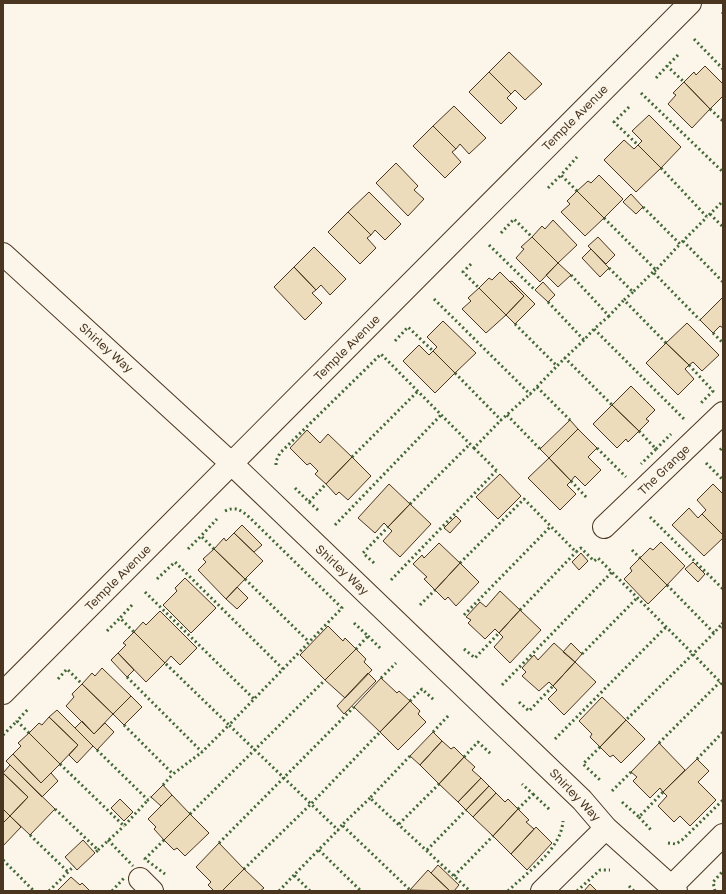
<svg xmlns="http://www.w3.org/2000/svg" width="726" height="894" font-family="'Golos Text',sans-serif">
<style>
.building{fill:#ecdcbc;stroke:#4a3520}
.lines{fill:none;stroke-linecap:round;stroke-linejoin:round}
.street-casing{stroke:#4a3520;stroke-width:24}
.street{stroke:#fbf6e9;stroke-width:22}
.hedge{stroke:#436837;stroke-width:3;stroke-dasharray:2 3;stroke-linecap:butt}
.labels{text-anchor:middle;stroke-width:3;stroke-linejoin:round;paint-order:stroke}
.street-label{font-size:12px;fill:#4a3520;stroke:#fbf6e9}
</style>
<rect width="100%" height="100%" fill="#fbf6e9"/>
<!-- building -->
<path class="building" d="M509 52 542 84 525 100 515 90 511 94 489 72Z
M705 66 723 84V96L710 109 684 82 694 72 696 75Z
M489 72 511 94 507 98 517 108 501 124 469 92Z
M684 82 710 109 692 128 668 104 676 95 673 93Z
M454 106 486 138 469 154 460 144 456 149 433 126Z
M649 115 681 147 661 168 638 145 642 141 632 131Z
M433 126 456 149 452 152 461 162 445 178 413 146Z
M624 140 634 149 638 145 661 168 636 192 604 160Z
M396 163 418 186 414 190 424 199 408 216 376 183Z
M599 175 623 199 604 218 577 191 588 181 591 183Z
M577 191 604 218 585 236 561 212 570 204 567 201Z
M369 192 401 224 385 240 375 230 371 235 348 212Z
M631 194 643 207 636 214 623 202Z
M348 212 371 235 367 238 376 248 360 264 328 232Z
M553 220 577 245 558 263 532 237 542 226 545 229Z
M532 237 558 263 540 282 516 258 524 249 521 247Z
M598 237 615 255 606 264 588 246Z
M314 247 346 279 330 295 321 285 316 290 294 267Z
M591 249 609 268 600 277 582 258Z
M558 263 571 275 558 287 546 275Z
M294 267 316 290 312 293 322 303 305 320 274 287Z
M500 272 524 296 506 315 479 288 489 278 492 280Z
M512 281 535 304 515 324 506 315 524 296 510 282Z
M543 282 555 295 548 302 535 290Z
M479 288 506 315 486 333 462 309 471 301 468 298Z
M723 297V328L720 326 713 333 700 320Z
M443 321 476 353 455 373 433 351 437 347 427 337Z
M687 323 719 355 702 371 693 362 689 365 666 343Z
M666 343 689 365 685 369 694 379 678 395 646 363Z
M419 345 429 355 433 351 455 373 435 393 403 361Z
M631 386 655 410 646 419 649 421 639 431 612 405Z
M612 405 639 431 628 442 626 439 617 448 593 424Z
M570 420 578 429 549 458 540 449Z
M578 429 597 448 588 457 601 470 585 486 575 476 571 481 549 458Z
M307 430 320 443 328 434 352 457 326 484 315 474 318 471 310 463 307 465 290 448Z
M352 457 371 476 348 500 339 492 336 495 326 484Z
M549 458 571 481 567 485 576 494 560 510 528 478Z
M500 474 521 496 498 519 476 497Z
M389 484 410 504 388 527 384 523 375 533 358 518Z
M713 484 723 494V535L702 514 706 510 697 500Z
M410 504 431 524 400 557 383 541 392 531 388 527Z
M689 508 698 518 702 514 723 535V538L704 556 672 525Z
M456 516 461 521 450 533 444 528Z
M242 525 262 545 254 552 234 533Z
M234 533 263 561 245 579 214 549 224 538 226 541Z
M661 542 685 566 667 585 640 558 650 548 653 550Z
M439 543 460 563 435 590 424 579 427 577 413 564 422 555 424 558Z
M214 549 245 579 226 599 198 570 206 562 203 559Z
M581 553 588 561 579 570 572 562Z
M640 558 667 585 648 604 624 579 632 571 630 568Z
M693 562 705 574 698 582 685 569Z
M460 563 479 582 456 606 448 597 445 600 435 590Z
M185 578 216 608 191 633 163 605 177 591 175 588Z
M237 587 248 598 237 609 226 599Z
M500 591 520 610 499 633 495 629 485 639 468 623 471 620 466 617 480 602 486 607Z
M520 610 541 630 510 663 494 647 503 637 499 633Z
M160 611 197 648 180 665 171 656 165 663 134 632 143 622 146 625Z
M328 626 343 641 345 638 356 649 325 680 300 655Z
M134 632 165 663 146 682 118 653 126 645 123 643Z
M554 643 575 662 553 686 549 682 539 691 522 676 526 672 522 668 534 655 538 660Z
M571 643 582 654 575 662 563 652Z
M356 649 366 659 364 662 372 670 345 698 325 680Z
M118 653 134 670 127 677 111 660Z
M575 662 596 682 564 715 548 699 557 690 553 686Z
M102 668 131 696 113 714 82 684 92 673 95 676Z
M368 673 376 681 344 714 337 706Z
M381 678 397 693 399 691 410 701 380 732 354 707Z
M82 684 113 714 94 734 66 706 74 697 72 694Z
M131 696 142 707 124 725 113 714Z
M602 697 626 720 600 747 590 737 592 734 579 721Z
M410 701 420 711 418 714 426 722 398 750 380 732Z
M57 710 93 746 77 763 69 755 78 745 49 717Z
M49 717 78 745 60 764 29 733 39 723 42 725Z
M626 720 645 739 621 763 613 755 610 757 600 747Z
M82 721 94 734 105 723 114 732 97 750 75 728Z
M433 732 442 741 420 765 410 756Z
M29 733 60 764 41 783 13 754 21 746 18 743Z
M442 741 451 749 454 747 464 757 439 784 420 765Z
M659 743 685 770 663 792 660 788 650 798 633 781 637 777 631 772Z
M13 754 41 783 51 773 58 781 42 797 6 761Z
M464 757 475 767 472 770 481 778 458 802 439 784Z
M697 759 709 771 698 782 716 800 690 826 680 816 674 822 658 806 667 796 663 792Z
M10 765 55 809 30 835 10 816 28 797 3 773Z
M3 773 28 797 10 816 3 809Z
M481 778 489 786 466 810 458 802Z
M163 785 172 795 161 806 151 797Z
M489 786 496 793 473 817 466 810Z
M496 793 505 802 508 799 518 809 493 836 473 817Z
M172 795 190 814 164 840 154 829 156 827 148 819Z
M120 799 133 812 124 821 111 808Z
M3 809 10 816 3 823Z
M518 809 529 820 526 822 534 829 511 854 493 836Z
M190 814 209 833 185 856 177 848 174 850 164 840Z
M10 816 21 827 3 846V823Z
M536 827 552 843 527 870 511 854Z
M83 840 95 853 77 870 65 857Z
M219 843 244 869 222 891H214L208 885 211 882 196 867Z
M438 865 459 885 454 891H450L431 873Z
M244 869 264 888 260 891H222Z
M428 870 431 873 450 891 410 890Z
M71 877 80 885 82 883 90 891H57Z
M590 884 597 891H584Z"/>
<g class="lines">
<!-- street casing -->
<g class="street-casing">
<path id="street" d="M3 254 232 464 582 800 606 828 676 891
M604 527 723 413
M3 693 690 3
M140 879 152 891
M672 886 723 835
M542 891 606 828"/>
</g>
<!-- street -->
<use href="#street" class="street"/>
<!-- hedge -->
<path class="hedge" d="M722 12 723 13
M694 39 723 69
M678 55 667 66 684 82
M656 78 667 66
M641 93 723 172
M629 107 614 122 638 145
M710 109 723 121
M661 168 707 217 723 201
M548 188 561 175
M577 191 561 175 577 157
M643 207 680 244 707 217
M710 214 723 227
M604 218 656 270 680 244
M501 233 514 219 532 237
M683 241 723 282
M489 245 535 290
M471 264 463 272 479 288
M609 268 633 292 653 272
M656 270 653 272 700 320
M571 275 609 316 624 300
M633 292 624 300 666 343
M434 299 530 394 557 366
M548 302 584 340 594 329
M609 316 594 329 685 420
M515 324 557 366 565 358
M713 333 723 343
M584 340 565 358 612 405
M395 341 408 327 433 351
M689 365 713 391 700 404
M455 373 501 420 530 394
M537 387 570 420
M507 415 540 449
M639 431 656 449 641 464
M474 448 497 471
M597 448 626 477
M656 449 671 434
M720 450 723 447
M352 457 418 391
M706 463 723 480
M276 465V461L280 453 381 354 474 448 501 420
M571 481 588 499
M295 488 309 502 326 484
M309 502 319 511
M410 504 470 444
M225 511C235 506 241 510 249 517L342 608 229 725 311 804 244 869
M650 517 723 589
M335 525 441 415
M188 549 201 536
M214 549 201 536 217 519
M632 550 640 558
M374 563 363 553 388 527
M460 563 524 499 576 552 581 548 594 561 598 558 693 654 626 720
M157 579 175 562 283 669
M245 579 309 642
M391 580 496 471
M667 585 714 633 721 625
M145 592 254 699
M132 605 120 618 134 632
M420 605 435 590
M520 610 576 552
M464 615 551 526
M354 623 368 636 356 649
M723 623 721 625 723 628
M107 631 120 618
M714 633 693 654 723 685
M368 636 382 650
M464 649 475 658 499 633
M582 654 637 598
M127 677 202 752 229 725 165 663
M381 678 396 663
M58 679 67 669 82 684
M502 685 612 572
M410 701 422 689 434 700
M519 702 529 711 553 686
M124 725 173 774 202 752
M433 732 449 715
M29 733 17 721 29 708
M3 735 17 721
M555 739 666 627
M659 743 720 682
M600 747 583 764 600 780
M97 750 148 800 151 797
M410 756 370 798 470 891
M464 757 478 742 492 755
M697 759 723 732
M60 764 124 826 148 800
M163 785 173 774
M612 791 631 772
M533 794 550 810
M370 798 342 825 410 890
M622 802 639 817 663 792
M55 809 98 850 95 853
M518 809 533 794 522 784
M190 814 325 680
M639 817 651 830
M399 824 439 784
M342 825 338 830 311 804 380 732
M30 835 68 872
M108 840 133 866
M164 840 145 859 165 874
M219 843 354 707
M668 843 676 844 682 840 723 800
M98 850 124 826
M319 850 361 891
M427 850 466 810
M3 860 34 891
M454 876 493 836
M629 886 634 891
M49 891 74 866
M112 891 124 878
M279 891 294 875
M310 891 294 875 338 830
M508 891C527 872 561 850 563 821
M577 891 600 870H610
M715 891 713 882 723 871"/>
</g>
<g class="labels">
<!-- street labels -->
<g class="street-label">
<text transform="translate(575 118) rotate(-45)" y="4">Temple Avenue</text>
<text transform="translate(106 348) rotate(42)" y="4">Shirley Way</text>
<text transform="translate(347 348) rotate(-45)" y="4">Temple Avenue</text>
<text transform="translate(664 470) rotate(-44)" y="4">The Grange</text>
<text transform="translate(342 570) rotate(43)" y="4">Shirley Way</text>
<text transform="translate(118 578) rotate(-45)" y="4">Temple Avenue</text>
<text transform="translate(575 795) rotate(46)" y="4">Shirley Way</text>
</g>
</g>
<!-- border -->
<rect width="726" height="894" fill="none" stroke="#4a3520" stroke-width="8"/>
</svg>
